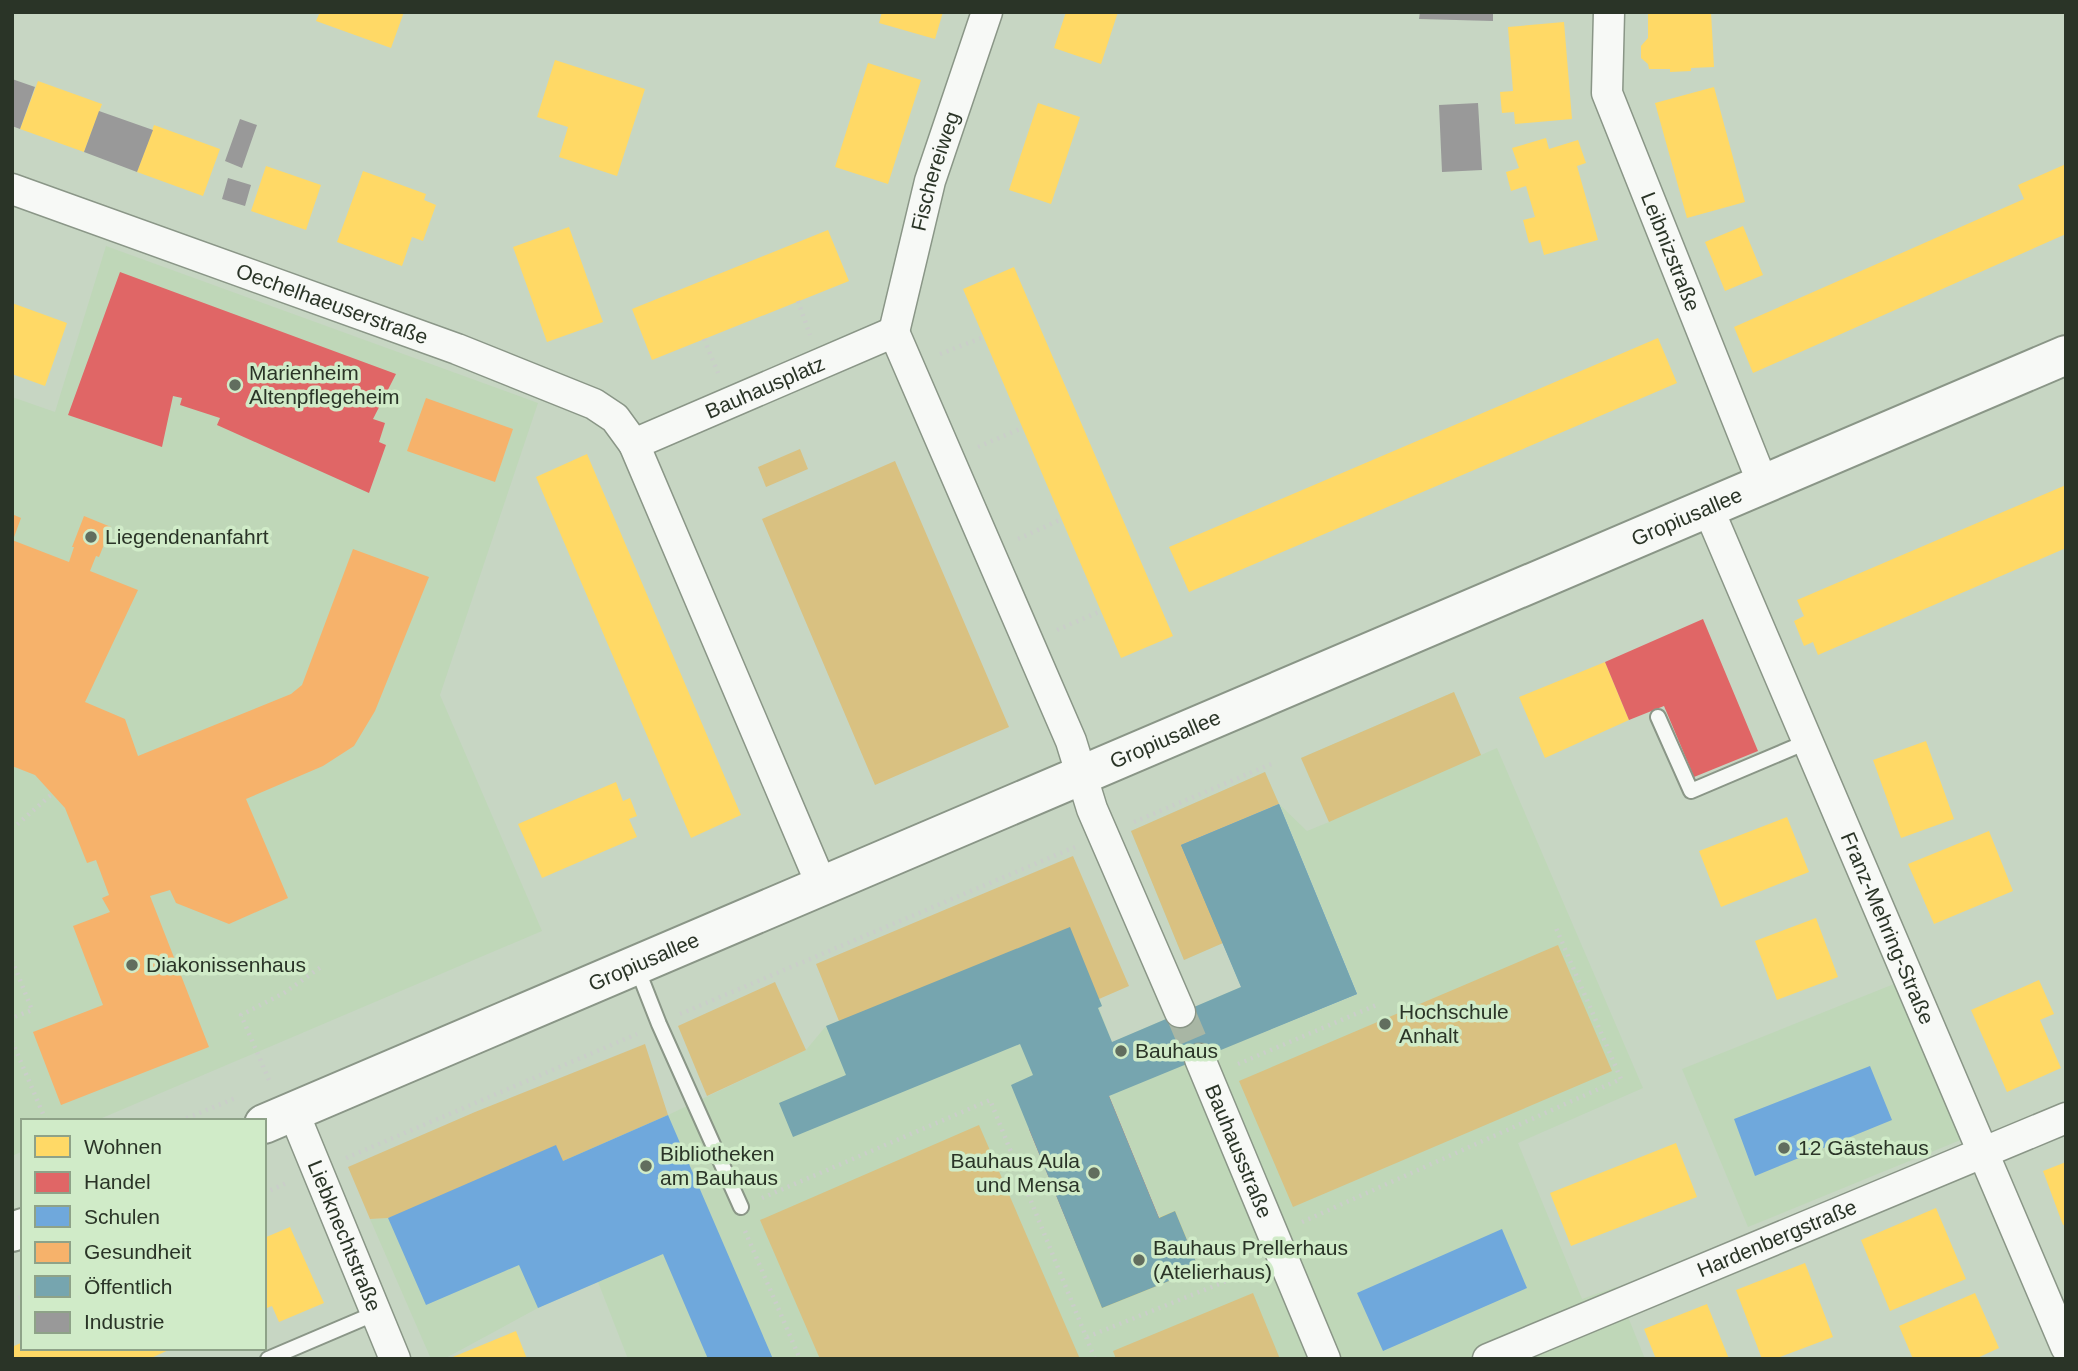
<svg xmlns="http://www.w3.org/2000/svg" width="2078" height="1371" font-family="Helvetica,sans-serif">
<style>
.built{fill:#bfd7b8}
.green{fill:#d9c181}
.homes{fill:#ffd966}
.shops{fill:#e06666}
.schools{fill:#6fa8dc}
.health{fill:#f6b26b}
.public{fill:#76a5af}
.industry{fill:#999}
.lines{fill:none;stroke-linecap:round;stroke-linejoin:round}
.street-tunnel{stroke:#a8b6a4;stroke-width:30;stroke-dasharray:30 15;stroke-linecap:butt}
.lane-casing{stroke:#8a9687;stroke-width:18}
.street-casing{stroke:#8a9687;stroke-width:33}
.secondary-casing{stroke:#8a9687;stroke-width:42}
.path{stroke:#cacec9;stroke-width:4.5;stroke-dasharray:2 5;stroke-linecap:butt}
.lane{stroke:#f7f9f6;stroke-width:14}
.street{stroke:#f7f9f6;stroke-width:30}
.secondary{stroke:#f7f9f6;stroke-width:38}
.poi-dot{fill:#616d5e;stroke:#d0ebc8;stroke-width:2.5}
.labels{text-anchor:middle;stroke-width:7;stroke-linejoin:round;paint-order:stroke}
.street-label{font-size:21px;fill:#2a3427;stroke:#d0ebc8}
.poi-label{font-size:21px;fill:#2a3427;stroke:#d0ebc8;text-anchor:start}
</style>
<rect width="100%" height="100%" fill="#c7d6c3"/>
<!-- built -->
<path class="built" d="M106 246 538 403 440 695 542 931 95 1121H23V1151L12 1156V397L55 412Z
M1454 692 1481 755 1497 748 1643 1088 1518 1143 1582 1299 1616 1287 1645 1359H628L598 1282 538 1308 444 1359H431L370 1219 388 1218 668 1115 806 1050 826 1026 1070 927 1102 1006 1099 1008 1112 1042 1241 987 1223 943 1184 960 1131 831 1265 772 1279 804 1307 831 1329 822 1301 758Z
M1894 984 1963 1139 1748 1227 1682 1069Z"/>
<!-- green -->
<path class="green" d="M800 449 808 469 766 487 758 467Z
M895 461 1009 727 875 785 762 519Z
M1454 692 1481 755 1329 822 1301 758Z
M1265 772 1279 804 1182 845 1223 943 1184 960 1131 831Z
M1073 856 1129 986 1099 999 839 1021 816 964Z
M1558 945 1612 1071 1293 1207 1239 1081Z
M775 982 806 1050 707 1096 678 1026Z
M645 1044 668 1115 563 1161 388 1218 370 1219 348 1167 475 1112Z
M979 1125 1080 1359H820L760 1220Z
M1253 1293 1280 1359H1116L1113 1351Z"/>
<!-- homes -->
<path class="homes" d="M320 12H404L391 48 316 21Z
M882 12H943L935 39 879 23Z
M1066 12H1118L1101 64 1054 48Z
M1648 12H1711L1714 67 1691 68V71L1670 72V69H1649L1648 64 1641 58V46L1648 38Z
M1564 22 1572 119 1515 124 1514 112 1502 113 1500 92 1513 91 1508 27Z
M555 60 645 89 617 176 559 157 568 127 537 117Z
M868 63 921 80 888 184 835 167Z
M38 81 102 104 84 152 20 129Z
M1714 87 1745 202 1687 218 1655 103Z
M1038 103 1080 117 1051 204 1009 190Z
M154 125 220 149 203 196 137 172Z
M1546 138 1549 149 1578 140 1586 163 1577 166 1598 240 1544 255 1540 240 1529 243 1523 220 1535 217 1526 186 1511 191 1506 172 1519 168 1512 148Z
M2066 164V234L1753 373 1734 327 2024 199 2018 185Z
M266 166 321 185 306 230 251 211Z
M363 171 426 194 424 200 436 205 423 241 412 237 402 266 337 242Z
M1743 226 1763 275 1725 291 1705 242Z
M569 227 603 322 547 342 513 247Z
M828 230 849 281 652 360 632 309Z
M1014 267 1173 636 1121 658 963 289Z
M12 303 67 323 45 386 12 374Z
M1658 338 1677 383 1189 592 1169 547Z
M587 454 741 815 691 838 536 477Z
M2066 485V548L1818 655 1813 642 1804 646 1794 621 1804 616 1797 600Z
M1605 662 1629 720 1545 758 1519 697Z
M1926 741 1954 819 1901 838 1873 760Z
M616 782 623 801 630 798 637 816 629 819 637 837 542 878 518 824Z
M1787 817 1809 872 1721 907 1699 851Z
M1989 831 2013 891 1934 924 1908 864Z
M1816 918 1838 977 1777 1000 1755 941Z
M2039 980 2054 1014 2040 1020 2061 1068 2007 1092 1971 1010Z
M1676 1143 1697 1197 1571 1246 1550 1193Z
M2066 1162V1224L2063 1225 2043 1171Z
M1936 1208 1966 1279 1890 1311 1861 1240Z
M1175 1211 1199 1269 1102 1308 1079 1251Z
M290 1227 324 1303 279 1322 272 1306 264 1309V1238Z
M1805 1263 1833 1337 1775 1359H1762L1736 1290Z
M1975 1293 1999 1348 1975 1359H1913L1899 1326Z
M1707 1304 1729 1359H1656L1644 1329Z
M516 1331 527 1359H448Z
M23 1342V1348H173L149 1359H12V1347Z"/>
<!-- shops -->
<path class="shops" d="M120 272 396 374 373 419 385 423 379 442 386 445 369 493 217 425 220 418 180 405 182 398 173 396 162 447 68 415Z
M1703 619 1758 751 1694 777 1664 706 1629 720 1605 662Z
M1109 1096 1159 1218 1079 1251 1029 1129Z"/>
<!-- schools -->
<path class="schools" d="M1279 804 1357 994 1261 1033 1181 845Z
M1870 1066 1892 1120 1755 1176 1734 1119Z
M668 1115 773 1359H708L663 1254 538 1308 519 1265 426 1305 388 1218 556 1145 563 1161Z
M1502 1229 1527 1288 1383 1351 1357 1293Z"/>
<!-- health -->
<path class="health" d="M426 398 513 429 495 482 407 451Z
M12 514 21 518 13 540H12Z
M84 516 111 527 99 557 96 556 90 571 138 590 85 702 125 719 138 756 291 694 302 685 353 549 429 577 375 711 354 746 323 766 246 799 288 898 229 924 176 903 170 890 150 896 209 1047 61 1105 33 1032 103 1005 73 926 110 912 102 898 109 895 96 860 87 863 65 808 35 775 12 766V540L69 562 74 547H72Z"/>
<!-- public -->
<path class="public" d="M1279 804 1357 994 1109 1096 1159 1218 1175 1211 1199 1269 1102 1308 1011 1085 1033 1075 1020 1044 793 1137 779 1103 846 1075 826 1026 1070 927 1102 1006 1098 1008 1112 1042 1241 987 1181 845Z"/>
<!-- industry -->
<path class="industry" d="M1420 12H1493V21L1419 19Z
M12 79 35 87 20 129 12 126Z
M1478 103 1482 170 1442 172 1439 105Z
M99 111 153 130 137 172 84 152Z
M240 119 257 125 242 168 225 161Z
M228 178 251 185 245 206 222 199Z"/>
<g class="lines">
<!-- street-tunnel -->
<path class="street-tunnel" d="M1180 1012 1200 1059"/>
<!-- lane casing -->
<g class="lane-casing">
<path id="lane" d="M1658 717 1691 791 1809 741
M637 968 659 1024 741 1207
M268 1359 376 1313"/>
</g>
<!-- street casing -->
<g class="street-casing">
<g id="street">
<path id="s1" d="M1609 12 1607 93 1763 484"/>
<path id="s2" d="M12 189 457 349 594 404 615 418 634 444"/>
<path d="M894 332 1071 741 1092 809 1180 1012"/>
<path id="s3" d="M894 332 930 181 987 12"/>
<path id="s4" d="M1708 508 2066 1347"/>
<path id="s5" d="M822 886 634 444 894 332"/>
<path id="s6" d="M1200 1059 1325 1359"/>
<path id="s7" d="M293 1111 395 1359"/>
<path id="s8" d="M1488 1359 2066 1118"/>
</g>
</g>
<!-- secondary casing -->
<g class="secondary-casing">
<g id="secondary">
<path id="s9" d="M264 1124 2066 355"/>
<path d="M12 1232 23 1228"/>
</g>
</g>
<!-- path -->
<path class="path" d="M798 301 810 335
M704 339 718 373
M940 354 984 337
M978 447 1022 428
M1018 539 1062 519
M1057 630 1101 611
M1134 822 1276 762
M12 829 52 794
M12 960 32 1010 12 1018
M680 1014 1075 847
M12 1041 46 1121
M1238 1064 1379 1004
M269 1080 241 1015 284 993 321 967
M180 1121 238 1097
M346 1158 637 1034
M264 1193 289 1182
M762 1198 990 1100 1095 1359
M1302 1222 1621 1079 1556 928
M745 1231 800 1359
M12 1301 23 1296
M1087 1337 1244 1274 1251 1263"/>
<!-- lane -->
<use href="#lane" class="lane"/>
<!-- street -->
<use href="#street" class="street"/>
<!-- secondary -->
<use href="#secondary" class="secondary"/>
</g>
<!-- markers -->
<g class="poi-dot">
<circle cx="235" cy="385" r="7"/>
<circle cx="91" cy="537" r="7"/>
<circle cx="132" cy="965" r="7"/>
<circle cx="1385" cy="1024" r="7"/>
<circle cx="1121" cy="1051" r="7"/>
<circle cx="1784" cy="1148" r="7"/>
<circle cx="646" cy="1166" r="7"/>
<circle cx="1094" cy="1173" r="7"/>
<circle cx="1139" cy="1260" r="7"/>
</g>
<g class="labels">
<!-- street labels -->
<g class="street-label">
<text dy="7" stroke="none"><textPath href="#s3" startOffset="166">Fischereiweg</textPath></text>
<text dy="7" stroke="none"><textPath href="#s1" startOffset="252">Leibnizstraße</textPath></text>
<text dy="7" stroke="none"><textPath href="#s2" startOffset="340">Oechelhaeuserstraße</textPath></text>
<text dy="7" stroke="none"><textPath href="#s5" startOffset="623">Bauhausplatz</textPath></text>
<text dy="7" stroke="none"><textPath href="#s9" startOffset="1547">Gropiusallee</textPath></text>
<text dy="7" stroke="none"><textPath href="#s9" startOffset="980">Gropiusallee</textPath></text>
<text dy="7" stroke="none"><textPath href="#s4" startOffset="457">Franz-Mehring-Straße</textPath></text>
<text dy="7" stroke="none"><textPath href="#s9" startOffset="413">Gropiusallee</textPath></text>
<text dy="7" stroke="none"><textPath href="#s6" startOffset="100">Bauhausstraße</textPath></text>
<text dy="7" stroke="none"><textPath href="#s7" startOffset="135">Liebknechtstraße</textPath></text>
<text dy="7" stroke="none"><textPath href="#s8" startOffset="313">Hardenbergstraße</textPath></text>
</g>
<!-- poi labels -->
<g class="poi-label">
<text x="249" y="380">Marienheim<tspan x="249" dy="24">Altenpflegeheim</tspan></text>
<text x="105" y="544">Liegendenanfahrt</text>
<text x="146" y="972">Diakonissenhaus</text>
<text x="1399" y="1019">Hochschule<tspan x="1399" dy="24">Anhalt</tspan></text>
<text x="1135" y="1058">Bauhaus</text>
<text x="1798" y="1155">12 Gästehaus</text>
<text x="660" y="1161">Bibliotheken<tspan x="660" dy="24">am Bauhaus</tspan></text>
<text x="1080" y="1168" text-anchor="end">Bauhaus Aula<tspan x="1080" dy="24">und Mensa</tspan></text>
<text x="1153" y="1255">Bauhaus Prellerhaus<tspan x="1153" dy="24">(Atelierhaus)</tspan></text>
</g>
</g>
<!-- border -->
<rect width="2078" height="1371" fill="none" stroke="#2a3427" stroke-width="28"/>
<!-- legend -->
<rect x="21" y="1119" width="245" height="231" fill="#d0ebc8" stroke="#8ea288" stroke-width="2"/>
<rect x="35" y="1136" width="35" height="21" fill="#ffd966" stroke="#8ea288" stroke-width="2"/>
<text x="84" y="1154" font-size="21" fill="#2a3427">Wohnen</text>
<rect x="35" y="1172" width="35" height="21" fill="#e06666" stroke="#8ea288" stroke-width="2"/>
<text x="84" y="1189" font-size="21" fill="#2a3427">Handel</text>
<rect x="35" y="1206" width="35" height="21" fill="#6fa8dc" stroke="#8ea288" stroke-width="2"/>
<text x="84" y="1224" font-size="21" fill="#2a3427">Schulen</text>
<rect x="35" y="1242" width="35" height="21" fill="#f6b26b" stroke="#8ea288" stroke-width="2"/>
<text x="84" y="1259" font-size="21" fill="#2a3427">Gesundheit</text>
<rect x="35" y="1276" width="35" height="21" fill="#76a5af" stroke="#8ea288" stroke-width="2"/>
<text x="84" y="1294" font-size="21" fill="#2a3427">Öffentlich</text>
<rect x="35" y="1312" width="35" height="21" fill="#999999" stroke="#8ea288" stroke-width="2"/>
<text x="84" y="1329" font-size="21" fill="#2a3427">Industrie</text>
</svg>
